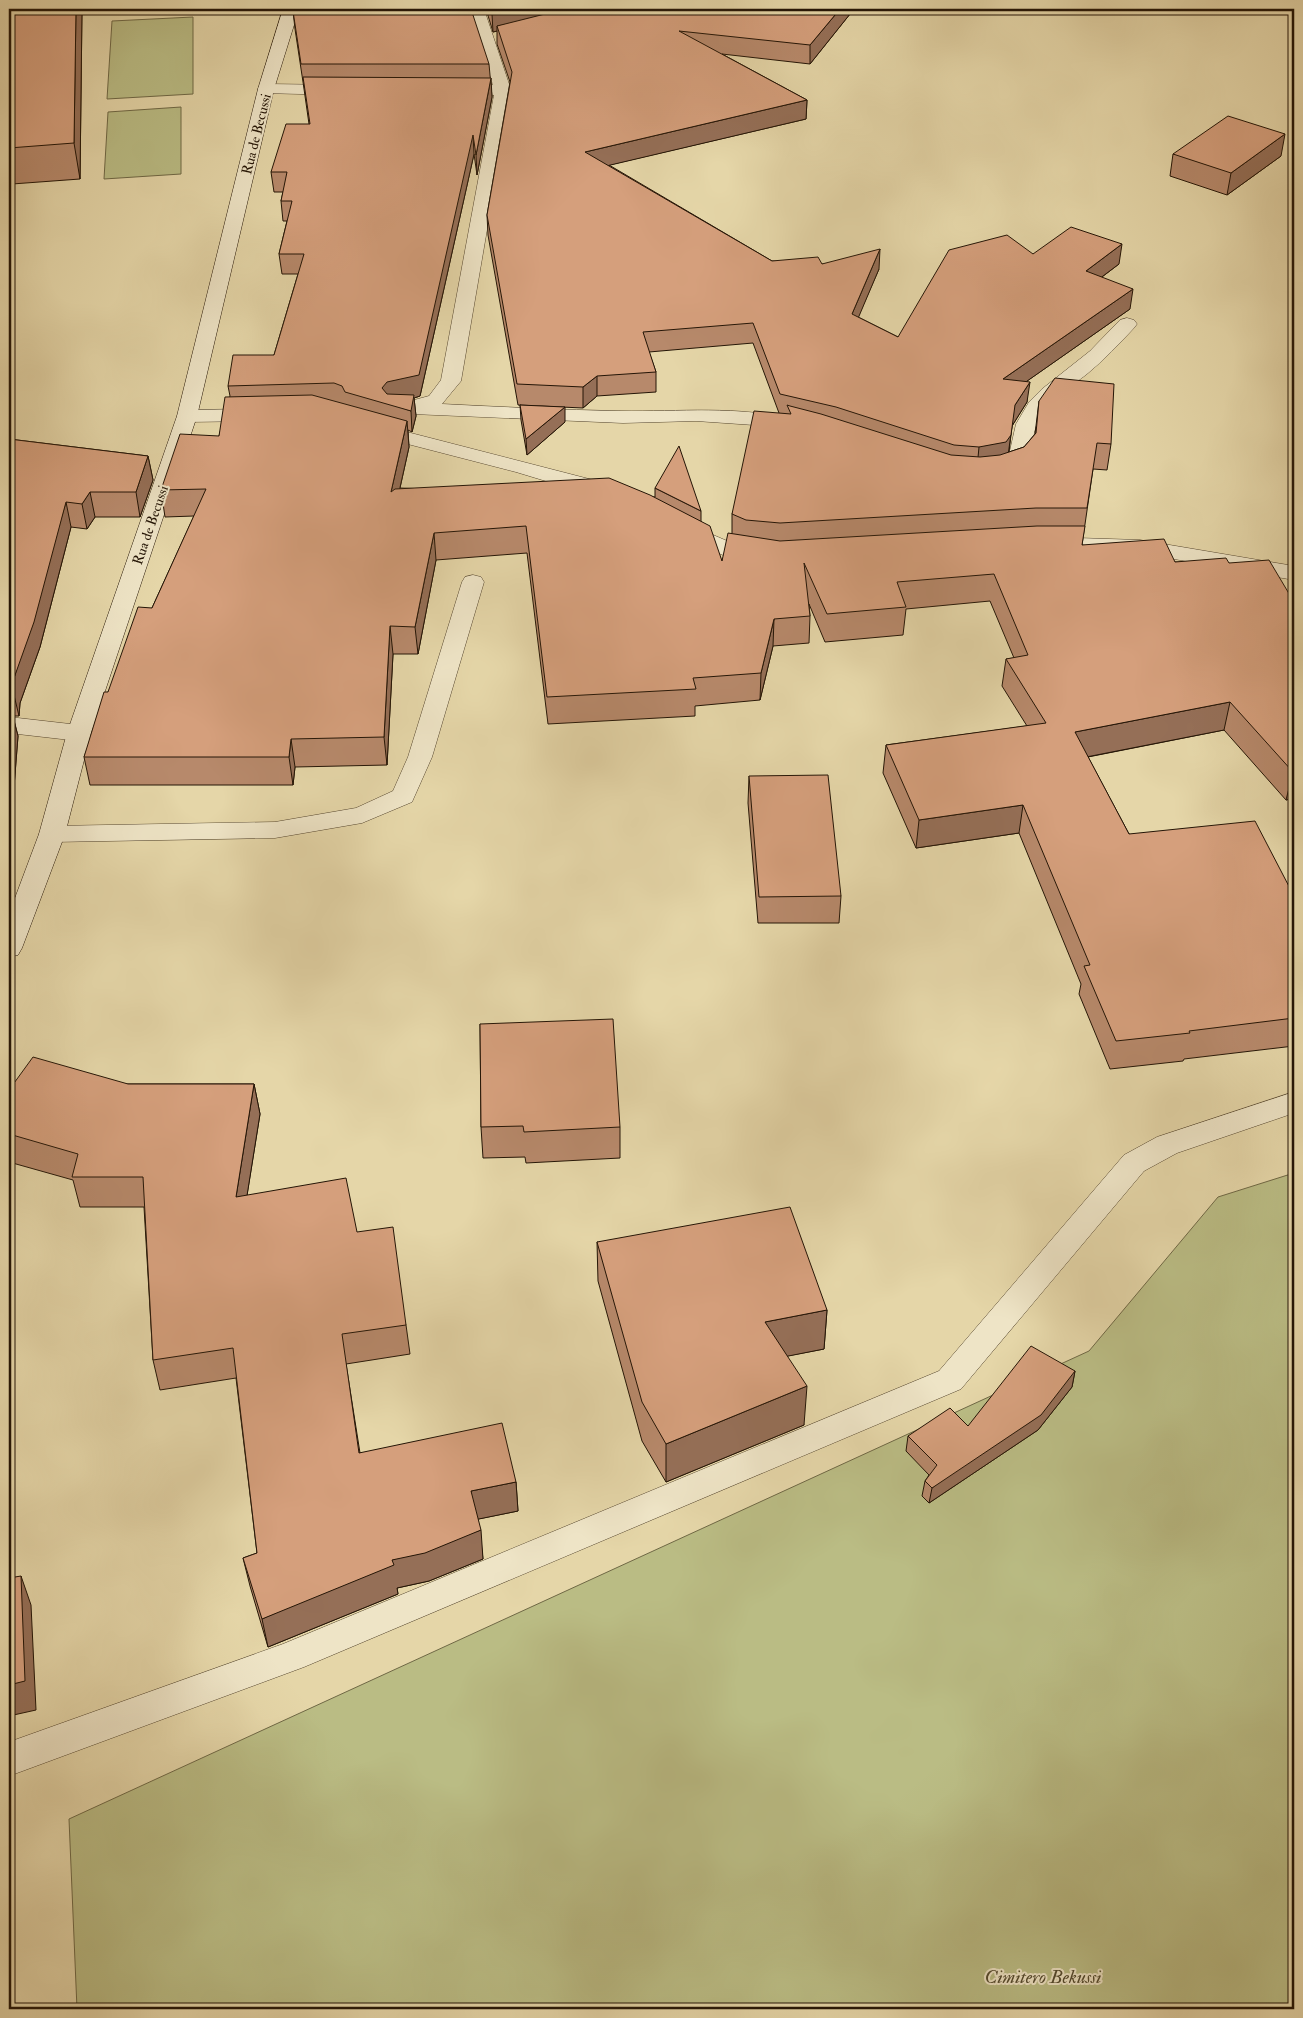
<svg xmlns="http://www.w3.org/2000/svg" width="1303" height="2018" font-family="'IM FELL Double Pica',serif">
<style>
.green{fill:#babc84;stroke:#6f6845}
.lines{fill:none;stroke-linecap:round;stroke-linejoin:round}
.street-casing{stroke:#54452e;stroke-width:1}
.secondary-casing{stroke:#241506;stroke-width:1}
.street{fill:#eee4c6;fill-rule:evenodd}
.secondary{fill:#eee4c6;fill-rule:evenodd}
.wall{fill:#b7896b;stroke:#241506}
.shaded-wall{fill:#956f57;stroke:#241506}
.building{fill:#d59f7c;stroke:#241506}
.labels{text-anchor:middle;stroke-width:4;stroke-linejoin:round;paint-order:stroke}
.far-street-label{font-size:14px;fill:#241506;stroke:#eee4c6}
.near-park-label{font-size:19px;font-style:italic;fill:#51472c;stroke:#eee4c6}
</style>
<rect width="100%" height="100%" fill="#e5d6a8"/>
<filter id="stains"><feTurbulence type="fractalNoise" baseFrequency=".004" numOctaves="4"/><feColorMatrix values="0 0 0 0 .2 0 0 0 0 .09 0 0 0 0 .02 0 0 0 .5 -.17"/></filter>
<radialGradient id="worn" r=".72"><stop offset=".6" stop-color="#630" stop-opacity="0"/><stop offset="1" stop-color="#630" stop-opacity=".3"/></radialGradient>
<!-- green -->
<path class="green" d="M193 17V94L107 99 112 21Z
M181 107V174L104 179 108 112Z
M1294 1173V2009H77L69 1819 1089 1351 1218 1197Z"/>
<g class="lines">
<!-- street casing -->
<g class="street-casing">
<path id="street" d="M468 9H484L511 90 461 381 442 404C502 407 562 410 621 411 679 412 738 405 795 420L798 424 795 428 788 430 754 425 696 421 623 423 389 413 386 409 389 405 403 403 429 396 441 380 494 95 479 94 477 90 479 86 493 85Z
M266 84 342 85 348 86 350 90 348 94 342 95 260 93 258 89 260 85Z
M1127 318 1134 320 1137 324 1134 328C1119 344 1104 360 1087 374 1072 386 1051 397 1041 414 1029 434 1036 462 1012 474 1004 478 999 480 990 478L987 473 1009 455 1016 424 1029 402 1042 389 1090 351 1120 320Z
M258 409 265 411 268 415 265 419 258 421 187 422 180 420 177 416 180 412 187 410Z
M372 423 593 480 610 487 613 492 610 497 602 498 516 472 365 433 362 429 365 425Z
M685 523 739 546 769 552 772 557 769 562 761 564 723 555 677 535 674 530 677 525Z
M1046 537 1140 540 1294 566V580L1140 553 1046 551 1038 549 1035 544 1038 539Z
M473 575 481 577 484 582 432 757 412 802 362 823 275 838 52 842 43 840 39 834 43 828 52 826 275 822 356 808 393 791 408 757 462 582 465 577Z
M9 717 79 725 88 728 91 733 88 738 79 741 9 733Z
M1294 1092V1113L1177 1153 1144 1171 961 1389 304 1667 9 1776V1742L283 1644 939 1371 1124 1155 1157 1137Z"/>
</g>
<!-- secondary casing -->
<g class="secondary-casing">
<path id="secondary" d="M283 9H299L274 89 197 416 91 733 65 834 22 948 18 955 9 957V914L39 834 67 733 177 416 258 89Z"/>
</g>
<!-- street -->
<use href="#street" class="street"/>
<!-- secondary -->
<use href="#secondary" class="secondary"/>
</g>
<!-- wall -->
<path class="wall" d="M9 9H82L80 179 12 184 14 329 9 330Z
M486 9H854L810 64 722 54 807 100 806 119 609 165 772 261 822 264 879 269 858 317 898 337 1033 254 1119 264 1102 277 1130 309 1027 381V402L1012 426 1009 452 1024 447 1035 434 1039 401 1111 444 1107 470 1093 469 1082 545 1175 562 1229 563 1294 602V798L1286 800 1224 730 1088 757 1129 834 1294 896V1046L1184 1059 1183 1061 1110 1069 1079 994 1081 984 1019 833 916 848 883 773 886 745 1027 726 1002 686 1006 659 1014 658 990 601 906 609 903 635 825 642 809 604 810 616 809 643 773 646 760 700 695 706V716L548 724 527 553 436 560 418 654H393L387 765 295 767 293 785H90L84 757 108 692 152 608 194 516 165 517 161 490 219 436 230 396 228 386 274 355 298 274H282L279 254 287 221H283L281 201 283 192H274L271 172 309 124 303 82 295 29 293 11 489 64 492 97 477 175 474 154 420 396 414 398 416 416 412 432 408 430 409 447 400 488 655 497V488L701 511V521L722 561 732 533V514L779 413 753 343 649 352 656 372V392L597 396 583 408 518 405 488 235 487 215 510 82 497 44V31L493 32Z
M1173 154 1281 156 1227 195 1170 176Z
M520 405 565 422 527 455 521 420Z
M9 439 148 456 153 480 140 517H95L87 529 71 527 40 647 20 703 19 716H13L18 736 14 787 9 788Z
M749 776 841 896 839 923H758L748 803Z
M480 1024 620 1127V1158L526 1163 525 1157 483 1158 481 1127Z
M128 1084H254L260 1114 247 1195 357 1232 406 1325 410 1354 346 1364 360 1453 516 1482 518 1511 478 1519 483 1559 429 1581 397 1588 398 1594 268 1647 250 1586 243 1558 257 1553 236 1378 160 1390 153 1360 144 1207H80L73 1180 9 1162V1090Z
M597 1242 827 1310 824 1349 787 1356 804 1425 666 1482 642 1441 598 1281Z
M1075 1371 1072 1387 1038 1430 929 1503 922 1496 925 1481 929 1475 906 1451 908 1436 968 1426Z"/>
<!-- shaded-wall -->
<path class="shaded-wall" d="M76 9H82L80 179 74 143Z
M513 9H601L497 26V31L493 32 492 14Z
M840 9H854L810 64V45Z
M491 78 492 97 477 175 476 155Z
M807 100 806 119 585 171V152Z
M1285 134 1281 156 1227 195 1231 173Z
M473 135 474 154 420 396 414 398 416 416 412 432 411 411 389 403 382 388Z
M9 166 12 184 14 329 9 306Z
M1122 244 1119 264 1083 291 1086 271Z
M880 249 879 269 851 335 852 314Z
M1133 289 1130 309 1000 400 1003 379Z
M597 376V396L583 408V387Z
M1030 382 1027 402 1012 426 1008 456 977 468 979 447 1015 405Z
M565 407V422L527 455 526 439Z
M407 421 409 447 393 519 391 492Z
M148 456 153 480 140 517 136 492Z
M90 492 95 517 87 529 82 504Z
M66 502 71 527 40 647 20 703 19 716 13 691 14 678Z
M434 533 436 560 418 654 415 627Z
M774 619 773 646 760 700 761 673Z
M390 626 393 654 387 765 384 737Z
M1230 702 1224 730 1071 760 1075 732Z
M11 710 18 736 14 787 9 767V743Z
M291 739 295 767 293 785 289 757Z
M1293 772H1294V798L1286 800Z
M1023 805 1019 833 916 848 919 820Z
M254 1084 260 1114 242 1227 236 1197Z
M827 1310 824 1349 763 1361 765 1322Z
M1075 1371 1072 1387 1038 1430 929 1503 932 1488Z
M807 1386 804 1425 666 1482V1444Z
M516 1482 518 1511 474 1520 471 1491Z
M481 1530 483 1559 429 1581 397 1588 398 1594 268 1647 262 1619 392 1560Z
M21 1576 31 1605 36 1710 9 1716V1685Z"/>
<!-- building -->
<path class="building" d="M9 9H76L74 143 9 148Z
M293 9H471L489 64H301L293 11Z
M491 9H513L492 14Z
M569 9H840L810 45 679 31 807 100 585 152 772 261 818 257 822 264 880 249 852 314 898 337 949 250 1007 235 1033 254 1071 227 1122 244 1086 271 1133 289 1003 379 1030 382 1015 405 1011 435 1006 442 979 447 954 445 836 407 780 394 753 323 643 332 656 372 597 376 583 387 517 384 487 215 512 72 497 26 557 11Z
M303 77 491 78 476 155 473 135 419 375 387 382 382 388 387 394 414 395 411 411 345 392 342 386 334 383 228 386 233 355H274L304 254H279L292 201H281L287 172H271L286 124H310Z
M1228 116 1285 134 1231 173 1173 154Z
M1055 378 1114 384 1111 444 1097 443 1087 508H1036L780 523 746 520 732 514 754 411 791 414 787 405 790 406 821 414 951 455 980 457 1000 455 1024 447 1036 433 1039 401Z
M312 395 407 421 391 492 395 489 609 478 650 495 710 526 722 561 728 533 780 541 1037 526H1085L1082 545 1164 539 1175 562 1226 558 1229 563 1269 560 1294 602V772H1293L1230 702 1075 732 1129 834 1255 821 1294 896V1018L1189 1031 1190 1033 1116 1041 1084 966 1090 965 1023 805 919 820 886 745 1046 723 1006 659 1028 655 994 574 897 582 906 607 827 614 804 563 810 616 774 619 761 673 693 678 696 689 547 697 526 526 434 533 415 627 390 626 384 737 291 739 289 757H84L104 692H108L138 607 152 608 206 489 161 490 180 434 219 436 225 397Z
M520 405 565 407 526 439Z
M9 439 148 456 136 492H90L82 504 66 502 34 622 14 678 13 691 9 690Z
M679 446 701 511 655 488Z
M9 710H11L9 743Z
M828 775 841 896 759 897 749 776Z
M613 1019 620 1127 524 1132 523 1126 481 1127 480 1024Z
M33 1057 128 1084H254L236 1197 346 1178 357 1232 393 1227 406 1325 342 1334 359 1453 502 1423 516 1482 471 1491 481 1530 425 1553 392 1560 394 1565 262 1619 243 1558 257 1553 233 1348 153 1360 143 1177H72L78 1154 9 1134V1090Z
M790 1207 827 1310 765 1322 807 1386 666 1444 642 1402 597 1242Z
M1031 1346 1075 1371 1041 1415 932 1488 925 1481 937 1465 908 1436 950 1408 968 1426Z
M21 1576 25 1681 9 1685V1578Z"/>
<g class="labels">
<!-- far-street labels -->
<g class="far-street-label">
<text transform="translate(256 134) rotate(-76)" y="5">Rua de Becussi</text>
<text transform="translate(150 525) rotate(-71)" y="5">Rua de Becussi</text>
</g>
<!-- near-park labels -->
<g class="near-park-label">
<text x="1043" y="1983">Cimitero Bekussi</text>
</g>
</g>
<!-- margin -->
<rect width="1303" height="2018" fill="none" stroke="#e5d6a8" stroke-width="30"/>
<rect x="10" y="10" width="1283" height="1998" fill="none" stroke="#241506" stroke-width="2.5"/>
<rect x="15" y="15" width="1273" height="1988" fill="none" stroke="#241506"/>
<rect width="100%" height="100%" filter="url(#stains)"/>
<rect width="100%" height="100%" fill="url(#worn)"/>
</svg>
